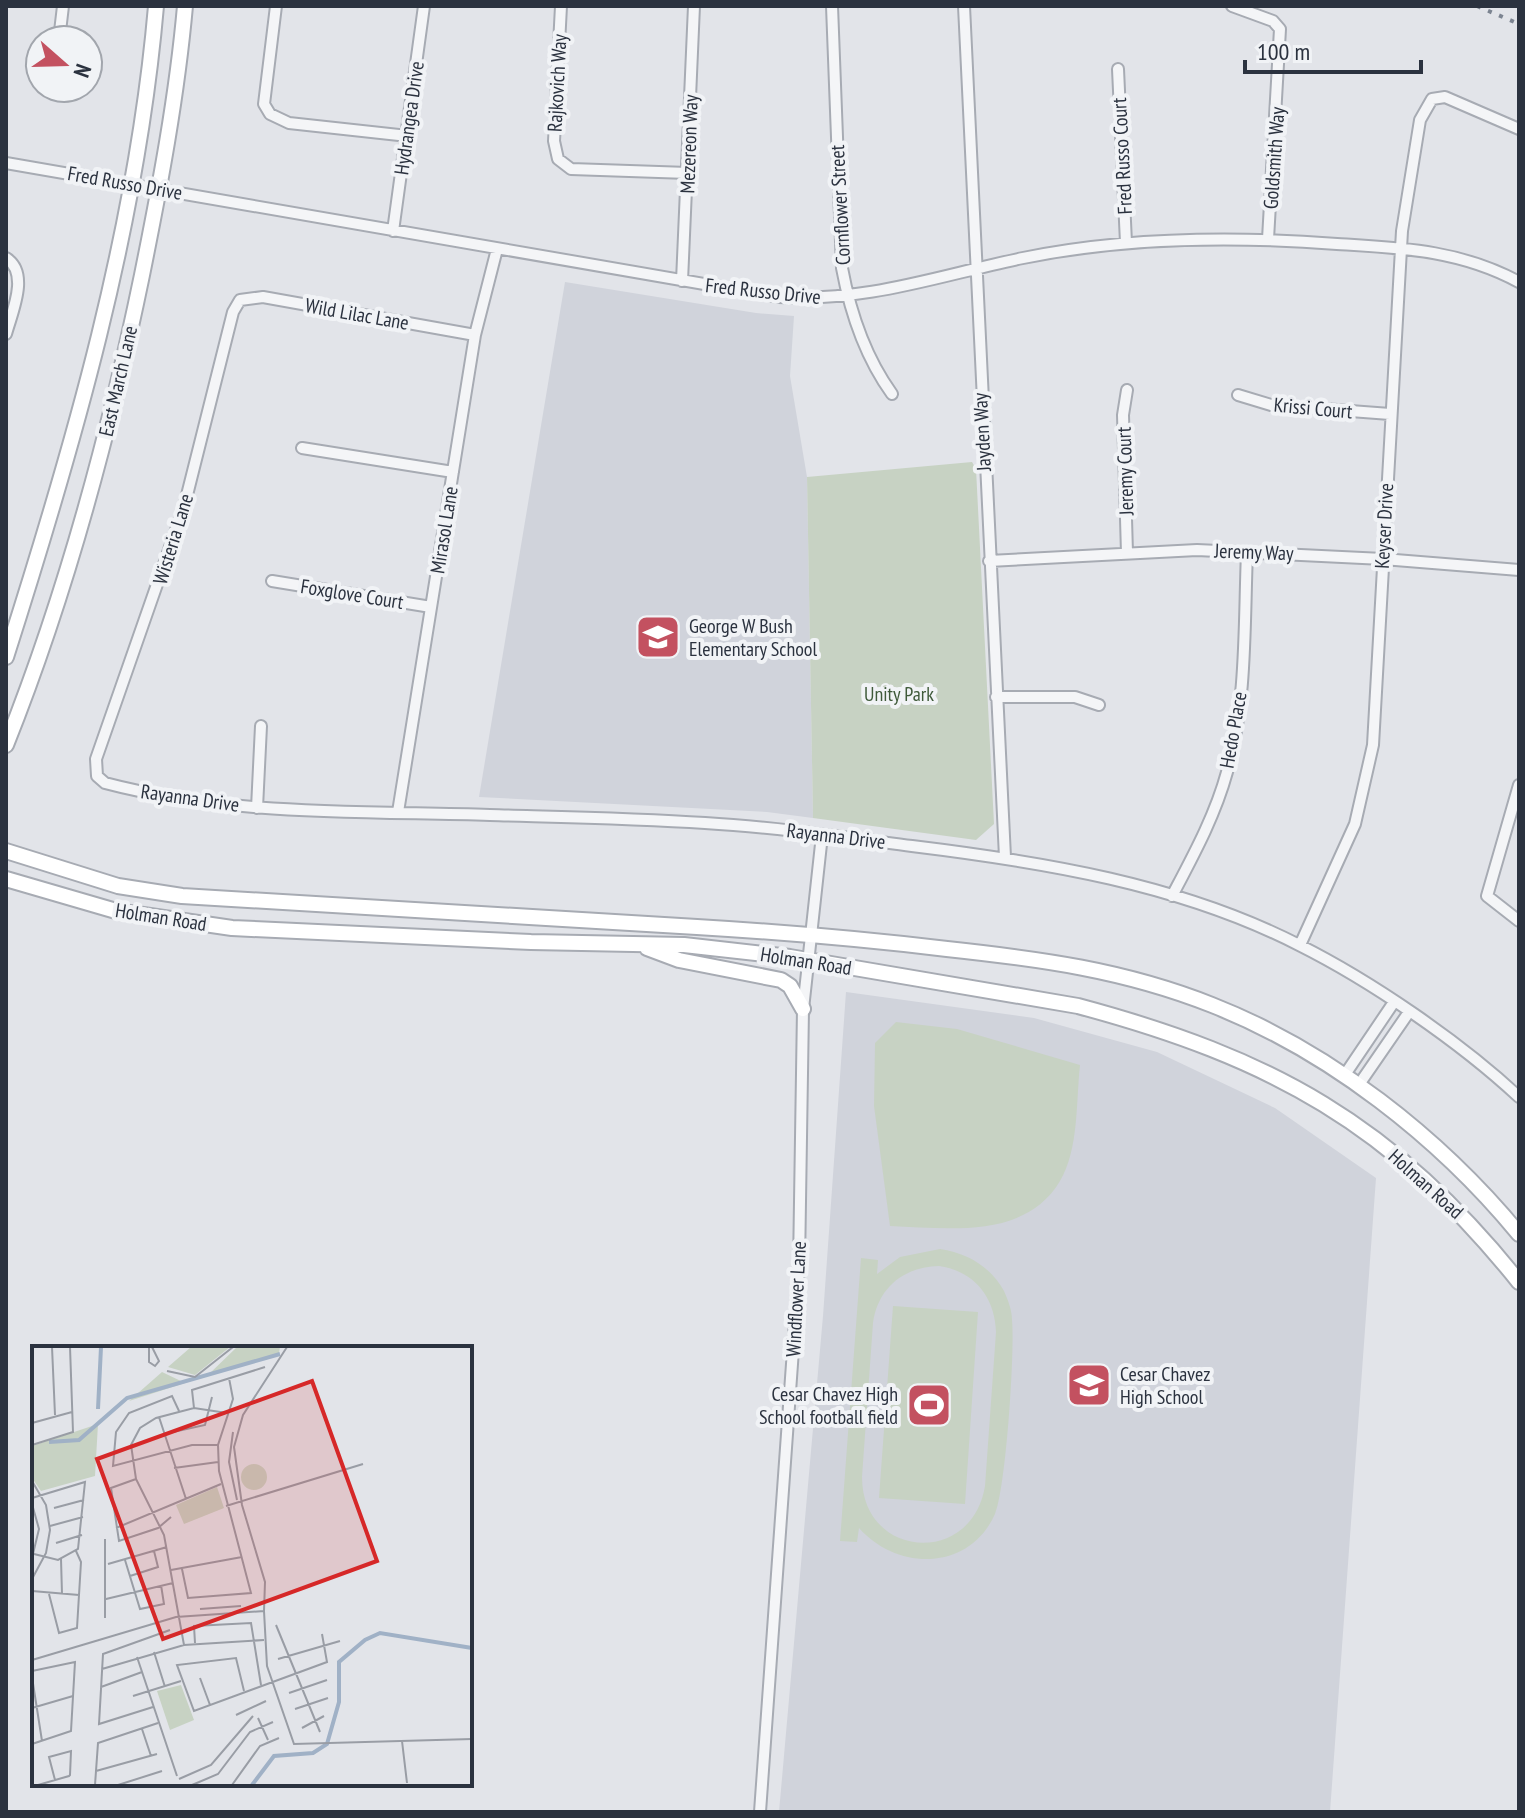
<svg xmlns="http://www.w3.org/2000/svg" width="1525" height="1818" font-family="'PT Sans Narrow',sans-serif">
<style>
.built{fill:#d0d3db}
.green{fill:#c7d2c3;fill-rule:evenodd}
.lines{fill:none;stroke-linecap:round;stroke-linejoin:round}
.minor-casing{stroke:#a7abb3;stroke-width:14}
.secondary-casing{stroke:#a7abb3;stroke-width:18}
.minor{stroke:#f4f5f7;stroke-width:10}
.secondary{stroke:#fff;stroke-width:14}
.rail{stroke:#7c8491;stroke-width:4;stroke-dasharray:4 8;stroke-linecap:butt}
.labels{text-anchor:middle;stroke-width:8;stroke-linejoin:round;paint-order:stroke}
.street-label{font-size:20px;fill:#2b323f;stroke:#f1f3f6}
.poi-label{font-size:20px;fill:#2b323f;stroke:#f1f3f6;text-anchor:start}
.park-label{font-size:20px;fill:#3f5a3a;stroke:#f1f3f6}
.inset-river{fill:none;stroke:#a0b1c6;stroke-width:4}
.inset-road{fill:none;stroke:#999da5;stroke-width:2}
.view{fill:#d62828;fill-opacity:0.15;stroke:#d62828;stroke-width:4}
.inset-edge{fill:none;stroke:#2b323f;stroke-width:4}
</style>
<rect width="100%" height="100%" fill="#e2e4e9"/>
<!-- built -->
<path class="built" d="M565 282 756 313 794 316 790 376 807 477 813 818 767 812 479 797Z
M846 992 1034 1018 1157 1052 1275 1108 1376 1178 1330 1812H779L823 1316Z"/>
<!-- green -->
<path class="green" d="M972 462 976 469 994 824 976 840 813 818 807 477Z
M896 1022 957 1029 1080 1065C1076 1101 1079 1150 1060 1181 1025 1240 947 1228 890 1226L874 1106 875 1043Z
M940 1249C967 1253 990 1266 1004 1291 1008 1300 1012 1310 1012 1320 1015 1350 1006 1489 995 1514 969 1572 897 1571 859 1528L857 1542 840 1541 861 1258 878 1260 877 1274 900 1257ZM939 1266C974 1271 995 1297 996 1332L985 1486C972 1567 862 1559 862 1477L873 1323C878 1288 903 1267 939 1266Z
M893 1306 978 1312 965 1504 879 1498Z"/>
<g class="lines">
<!-- minor casing -->
<g class="minor-casing">
<path id="minor" d="M276 6 264 104 270 114 289 123 408 136
M561 6 554 141 558 159 571 169 688 173
M832 6 842 268C850 311 866 358 892 394
M964 6 1005 857
M1232 6 1273 21 1280 29 1268 239
M59 40 63 6
M1118 69 1126 243
M6 163 779 297C868 302 937 276 1023 258 1126 237 1232 236 1337 244 1402 248 1460 250 1519 282
M393 231 424 6
M6 258C30 273 12 312 6 334
M682 281 694 6
M475 335 263 297 240 300 233 312 184 507 96 759 97 776 105 783C230 816 361 811 490 815 561 817 633 818 705 823 774 827 843 837 912 846 1043 862 1180 884 1299 945 1371 981 1460 1042 1519 1097
M1127 390 1123 415 1127 553
M1238 395 1271 405 1390 414
M302 448 453 472
M989 561 1197 550 1383 559 1519 570
M272 581 431 607
M996 697H1075L1099 705
M1519 785 1487 896 1519 921
M257 808 261 726
M398 812 475 335 497 249
M1172 896C1193 856 1215 816 1227 772 1247 701 1244 625 1247 552
M1300 945 1355 824 1373 745 1402 231 1420 120 1432 99 1445 97 1519 129
M1344 1076 1394 1002
M1358 1086 1409 1012
M760 1812 799 1266 803 1009 822 835"/>
</g>
<!-- secondary casing -->
<g class="secondary-casing">
<path id="secondary" d="M6 657C73 447 137 227 156 6
M6 745C67 592 109 435 142 275 160 186 177 96 185 6
M6 851 118 886 182 896C353 906 525 916 697 927 780 932 863 939 947 949 1040 959 1124 970 1212 1005 1329 1051 1439 1137 1519 1234
M6 879 116 911 232 928 531 942 684 945 790 957 1078 1006C1272 1058 1392 1124 1519 1282
M647 948 679 960 781 980 790 986 803 1009"/>
</g>
<!-- minor -->
<use href="#minor" class="minor"/>
<!-- secondary -->
<use href="#secondary" class="secondary"/>
<!-- rail -->
<path class="rail" d="M1477 6 1519 24"/>
</g>
<!-- icons -->
<defs>
<g id="school-square" transform="scale(2.3)"><rect x="-9" y="-9" width="18" height="18" rx="4" fill="#c35160" stroke="#f1f3f6"/><path d="M0-5L7-2L0 1L-7-2ZM-4 1L0 2.5L4 1V4Q0 6-4 4Z" fill="#fff"/></g>
<g id="stadium-square" transform="scale(2.3)"><rect x="-9" y="-9" width="18" height="18" rx="4" fill="#c35160" stroke="#f1f3f6"/><path d="M0-5a6.5 5 0 1 0 0 10a6.5 5 0 1 0 0-10ZM-3.5-1.8h7v3.6h-7Z" fill="#fff"/></g>
</defs>
<g fill-rule="evenodd">
<use href="#school-square" x="658" y="637"/>
<use href="#school-square" x="1089" y="1385"/>
<use href="#stadium-square" x="929" y="1405"/>
</g>
<g class="labels">
<!-- street labels -->
<g class="street-label">
<text transform="translate(557 83) rotate(-87)" y="7">Rajkovich Way</text>
<text transform="translate(409 118) rotate(-82)" y="7">Hydrangea Drive</text>
<text transform="translate(689 144) rotate(-88)" y="7">Mezereon Way</text>
<text transform="translate(1122 156) rotate(-93)" y="7">Fred Russo Court</text>
<text transform="translate(1274 158) rotate(-86)" y="7">Goldsmith Way</text>
<text transform="translate(125 183) rotate(10)" y="7">Fred Russo Drive</text>
<text transform="translate(840 205) rotate(-93)" y="7">Cornflower Street</text>
<text transform="translate(763 291) rotate(6)" y="7">Fred Russo Drive</text>
<text transform="translate(357 314) rotate(10)" y="7">Wild Lilac Lane</text>
<text transform="translate(118 381) rotate(-77)" y="7">East March Lane</text>
<text transform="translate(1313 408) rotate(5)" y="7">Krissi Court</text>
<text transform="translate(982 432) rotate(-93)" y="7">Jayden Way</text>
<text transform="translate(1125 471) rotate(-92)" y="7">Jeremy Court</text>
<text transform="translate(1384 526) rotate(-87)" y="7">Keyser Drive</text>
<text transform="translate(444 530) rotate(-81)" y="7">Mirasol Lane</text>
<text transform="translate(173 539) rotate(-73)" y="7">Wisteria Lane</text>
<text transform="translate(1254 552) rotate(2)" y="7">Jeremy Way</text>
<text transform="translate(352 594) rotate(9)" y="7">Foxglove Court</text>
<text transform="translate(1233 730) rotate(-80)" y="7">Hedo Place</text>
<text transform="translate(190 798) rotate(8)" y="7">Rayanna Drive</text>
<text transform="translate(836 836) rotate(7)" y="7">Rayanna Drive</text>
<text transform="translate(161 917) rotate(9)" y="7">Holman Road</text>
<text transform="translate(806 961) rotate(9)" y="7">Holman Road</text>
<text transform="translate(1426 1184) rotate(42)" y="7">Holman Road</text>
<text transform="translate(796 1299) rotate(-87)" y="7">Windflower Lane</text>
</g>
<!-- poi labels -->
<g class="poi-label">
<text x="689" y="633">George W Bush<tspan x="689" dy="23">Elementary School</tspan></text>
<text x="1120" y="1381">Cesar Chavez<tspan x="1120" dy="23">High School</tspan></text>
<text x="898" y="1401" text-anchor="end">Cesar Chavez High<tspan x="898" dy="23">School football field</tspan></text>
</g>
<!-- park labels -->
<g class="park-label">
<text x="899" y="701">Unity Park</text>
</g>
</g>
<!-- overview -->
<g transform="translate(32 1346)">
<rect width="440" height="440" fill="#e2e4e9"/>
<path d="M159 1H198L163 29 136 21ZM205 1H248L247 7 175 30ZM130 26 153 37 97 55ZM66 78 63 130 9 145 0 132V100ZM209 131a13 13 0 1 1 26 0a13 13 0 1 1-26 0ZM185 141 192 162 152 178 144 159ZM149 339 162 374 138 384 125 345Z" fill="#c7d2c3"/>
<path class="inset-river" d="M66 63 69 1M17 96 47 94 95 52 248 8M220 439 242 410 281 407 295 398 307 356V316L333 294 348 287 440 302"/>
<path class="inset-road" d="M20 1 23 69M117 1V16L123 20 127 15 120 1M135 25 163 31 201 1M162 62 160 44 233 21M147 65 140 50 97 67 84 86 81 120 160 99H186M127 71 154 153M0 77 40 66M201 86 197 116 205 154M132 88 173 79 180 51M0 99 41 86 38 1M142 122 186 116M104 133 79 142 87 195 126 182 139 171M0 135 14 159 18 184 14 207 0 233M0 152 53 136 46 203 26 214 2 208M0 158 7 183 0 212M194 160 331 118M22 162 52 154M18 180 51 171M84 182 189 138M73 193V272M24 197 50 189M29 213 30 248M93 214 108 263 132 258 129 239M76 218 135 201M150 223 156 252 219 247 187 125 186 99 201 53 197 32M139 224 210 211M98 230 126 221 122 205M0 245 47 249M17 248 27 287 45 282 49 216 44 205M74 253 141 237M168 263 209 260M232 265 235 320 262 398 440 393M244 279 288 386M163 297 162 280 219 277 229 339M152 299 132 189 104 133 99 99 108 82 124 72 162 62 195 67M122 306 133 341M105 311 145 430M246 313 308 295M0 314 144 271 232 265 233 236 210 159 202 101 211 69 255 1M70 323 152 299 232 294M0 325 43 316 39 385 0 398M0 331 10 395M168 332 178 359M69 341 110 326M212 345 204 312 145 319 162 365 295 316 290 288M257 347 295 334M101 350 149 335M121 361 67 378 71 308 138 284M0 362 41 350M263 363 296 352M204 369 234 355M226 372 236 394M270 382 292 370M110 383 119 410M370 395 375 437M64 425 125 408M147 433 179 419 221 370M6 439 37 430 38 429 39 405 17 411 23 434M63 439 66 397 126 377M86 439 130 425M160 439 186 428 218 386 241 376M200 439 228 400 247 392"/>
<path class="view" d="M280 35 345 215 131 293 65 113Z"/>
<rect width="440" height="440" class="inset-edge"/>
</g>
<!-- border -->
<rect width="1525" height="1818" fill="none" stroke="#2b323f" stroke-width="16"/>
<!-- north arrow -->
<g transform="translate(64 64) rotate(110)"><circle r="38" fill="#f1f3f6" stroke="#a2a6ad" stroke-width="2"/>
<path d="M0-6L14 30L0 20L-14 30Z" fill="#c35160"/>
<text y="-12" font-size="22" font-weight="bold" text-anchor="middle" fill="#2b323f">N</text>
</g>
<!-- scale -->
<path d="M1245 60v12h176v-12" fill="none" stroke="#2b323f" stroke-width="4"/>
<text x="1257" y="60" font-size="24" fill="#2b323f" stroke="#f1f3f6" stroke-width="6" paint-order="stroke">100 m</text>
</svg>
